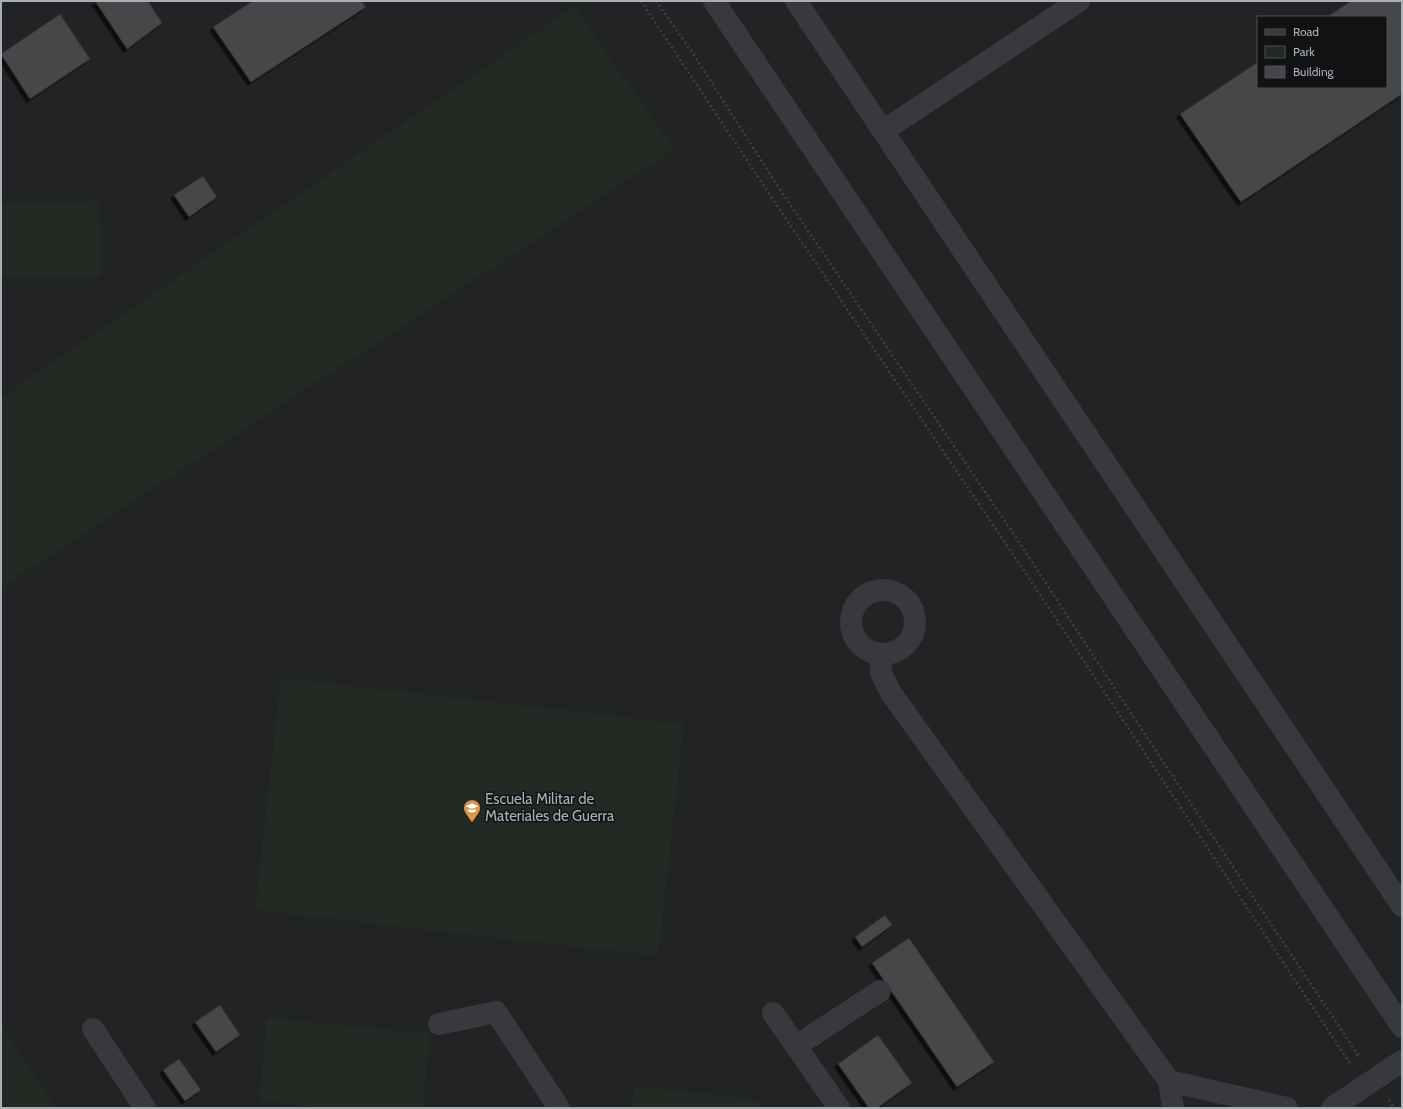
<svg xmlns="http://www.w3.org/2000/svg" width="1403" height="1109" font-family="Cabin,sans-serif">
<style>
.built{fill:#222325;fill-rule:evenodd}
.green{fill:#232a23}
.building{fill:#45474a;stroke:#313134;filter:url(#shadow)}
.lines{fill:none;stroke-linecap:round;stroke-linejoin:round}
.path{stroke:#3e4043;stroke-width:2.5;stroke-dasharray:2 3;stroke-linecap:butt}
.minor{stroke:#38393c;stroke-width:22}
.labels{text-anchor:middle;stroke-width:3;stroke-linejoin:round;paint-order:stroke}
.poi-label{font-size:15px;fill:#aaafb6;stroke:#111213;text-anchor:start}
</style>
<defs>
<filter id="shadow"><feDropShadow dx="-3.5" dy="3.5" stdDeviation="0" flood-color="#0009"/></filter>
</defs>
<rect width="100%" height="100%" fill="#161718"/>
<!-- built -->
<path class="built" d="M1 1H1402V1108H1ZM1258 17H1386V87H1258Z"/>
<!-- green -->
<path class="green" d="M574 7 675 149 1 587V398Z
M99 201 101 276 1 278V203Z
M281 678 684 724 658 956 255 910Z
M267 1018 430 1034 423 1108H325L259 1101Z
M1 1026 55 1108H1Z
M634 1086 759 1100 758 1108H631Z"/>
<!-- building -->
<path class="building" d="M95 1H148L162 23 127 49Z
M253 1H361L366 7 251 82 213 27Z
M1351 1H1402V94L1241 202 1180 114 1258 62V87H1386V17H1327Z
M60 14 90 59 30 99 1 54Z
M203 176 217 197 189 217 174 195Z
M885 915 892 925 862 947 855 937Z
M909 938 994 1062 957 1087 872 963Z
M220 1005 240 1035 216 1052 195 1022Z
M878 1035 912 1083 877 1108H869L838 1064Z
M179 1059 201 1090 185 1101 163 1070Z"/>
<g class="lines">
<!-- path -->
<path class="path" d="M641 1 782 213 1033 584 1351 1065
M656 1 692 52 775 182 1017 539 1138 724 1360 1058
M1389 1100 1394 1108"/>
<!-- minor -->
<path class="minor" d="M714 1 1402 1027
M796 1 1402 906
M883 131 1079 1
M851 622a32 32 0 1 1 64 0a32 32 0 1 1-64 0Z
M881 655V673L891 693 1169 1081 1173 1108
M773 1013 839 1108
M439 1024 496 1012 559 1108
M93 1029 145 1108
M796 1046 880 991
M1169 1081 1287 1108
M1332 1108 1402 1061"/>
</g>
<!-- icons -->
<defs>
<g id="university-pin" transform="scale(0.9)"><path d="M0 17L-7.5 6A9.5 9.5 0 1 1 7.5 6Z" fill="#db964b" stroke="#111213"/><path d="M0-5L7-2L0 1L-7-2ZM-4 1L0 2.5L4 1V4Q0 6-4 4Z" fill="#fff"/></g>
</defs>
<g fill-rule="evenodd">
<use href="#university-pin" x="472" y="808"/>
</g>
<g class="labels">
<!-- poi labels -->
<g class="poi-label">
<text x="485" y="804">Escuela Militar de<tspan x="485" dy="17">Materiales de Guerra</tspan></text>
</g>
</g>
<!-- border -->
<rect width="1403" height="1109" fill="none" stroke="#aaafb6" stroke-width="4"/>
<!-- legend -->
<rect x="1257" y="16" width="130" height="72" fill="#111213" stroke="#4e5154"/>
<rect x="1265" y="29" width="20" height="6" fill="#38393c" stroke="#4e5154"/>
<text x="1293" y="36" font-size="12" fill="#aaafb6">Road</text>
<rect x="1265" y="46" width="20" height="12" fill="#232a23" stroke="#4e5154"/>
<text x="1293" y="56" font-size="12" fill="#aaafb6">Park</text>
<rect x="1265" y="66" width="20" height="12" fill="#45474a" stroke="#4e5154"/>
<text x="1293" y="76" font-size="12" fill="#aaafb6">Building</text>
</svg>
